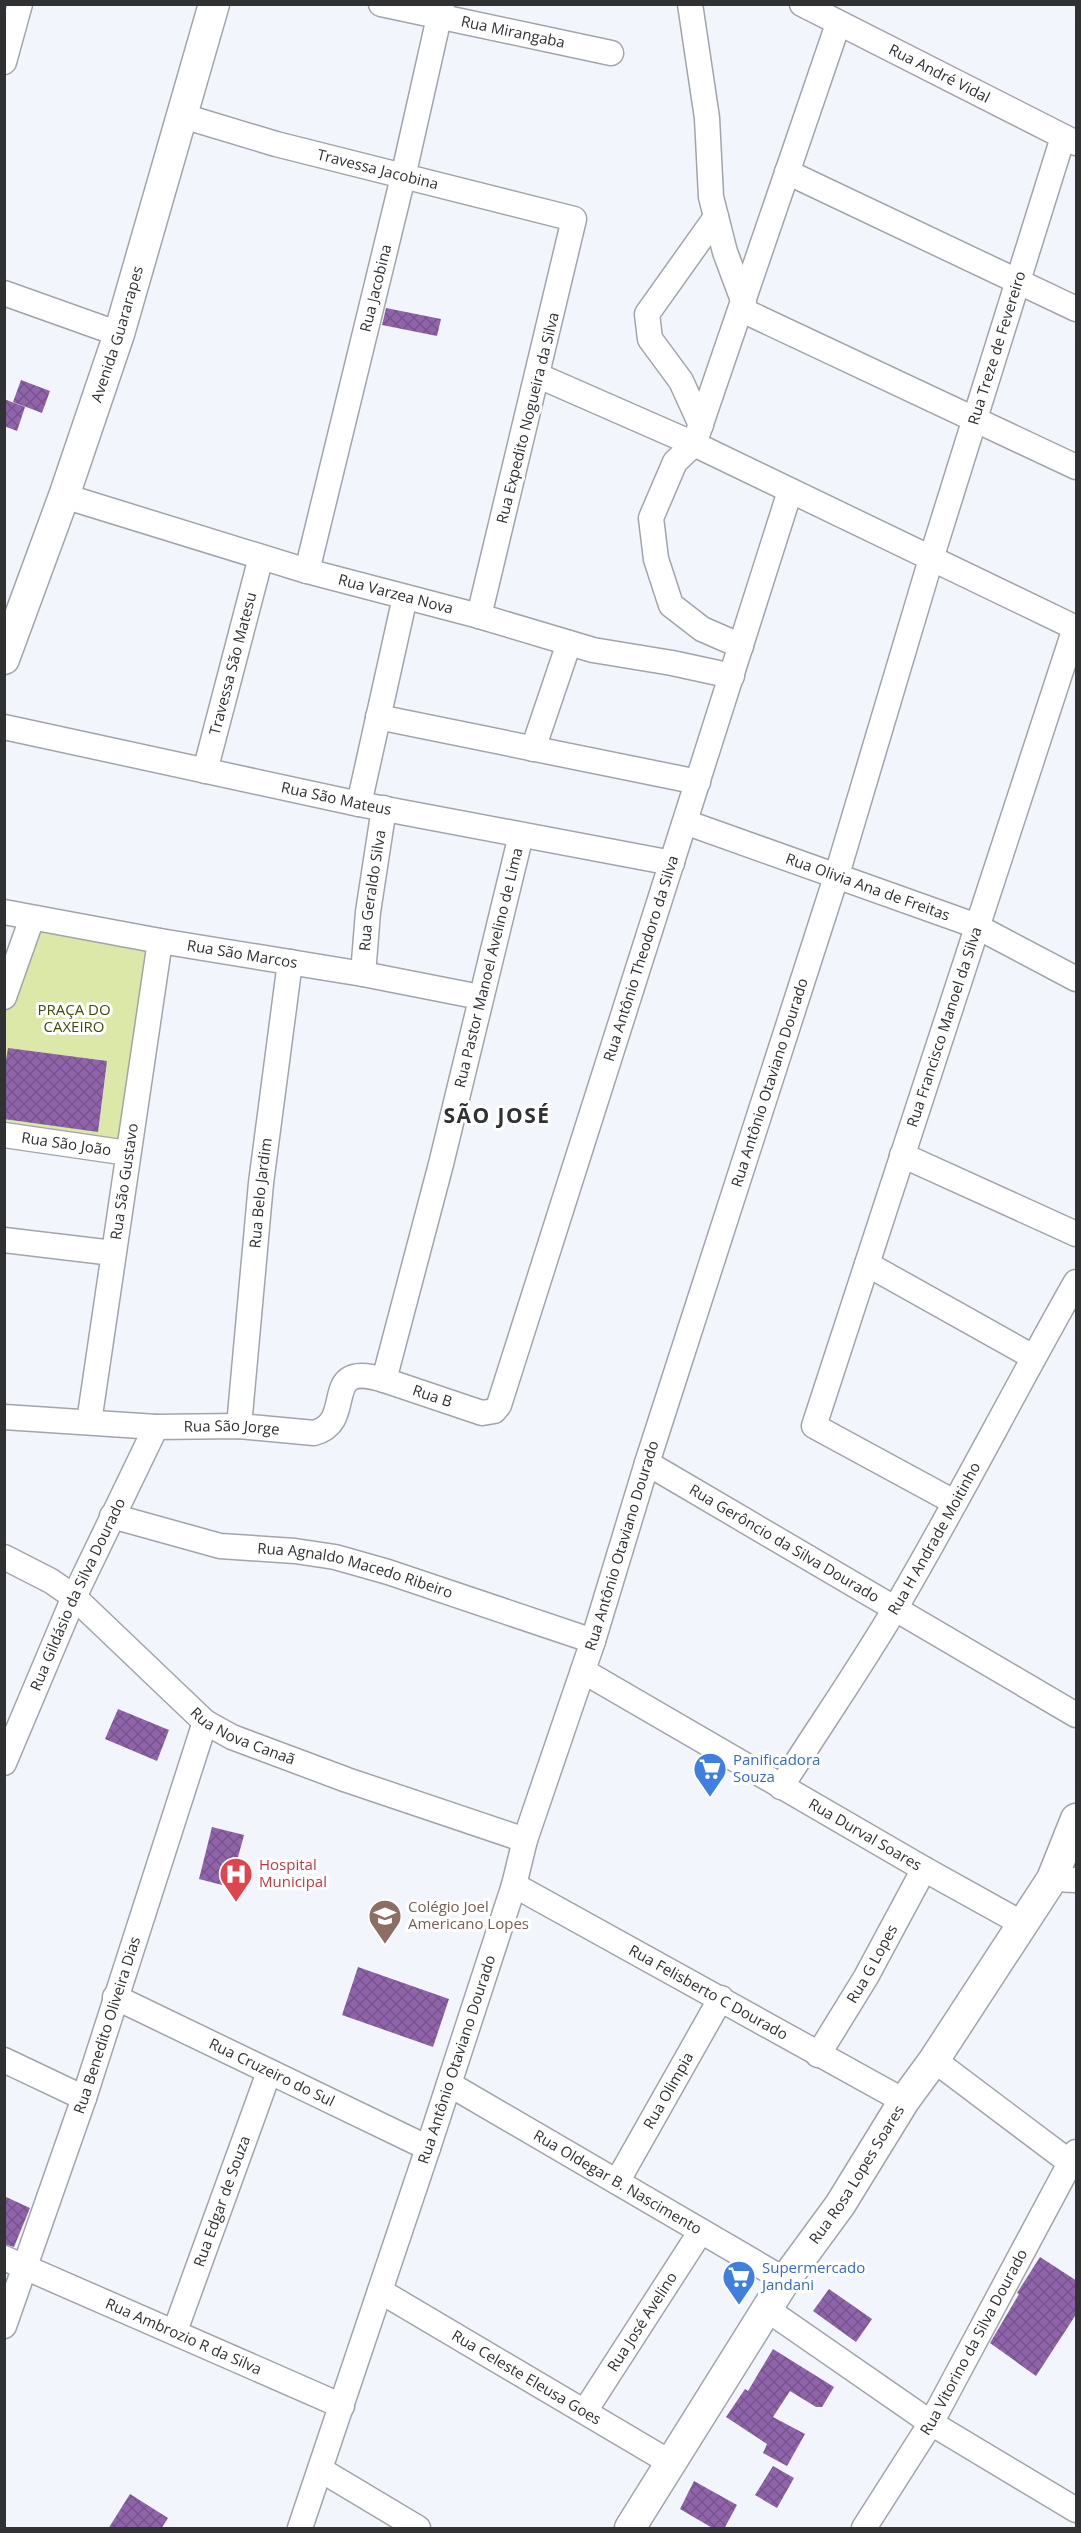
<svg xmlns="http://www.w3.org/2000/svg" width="1081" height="2533" font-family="'Open Sans',sans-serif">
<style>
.park{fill:#dbe8a8}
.building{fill:url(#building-cross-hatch)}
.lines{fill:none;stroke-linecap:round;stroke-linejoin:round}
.minor-casing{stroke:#a1a5aa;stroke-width:27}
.tertiary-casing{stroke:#a1a5aa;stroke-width:33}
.minor{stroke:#fff;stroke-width:24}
.tertiary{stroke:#fff;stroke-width:30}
.labels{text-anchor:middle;stroke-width:6;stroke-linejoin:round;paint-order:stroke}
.street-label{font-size:15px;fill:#2f3133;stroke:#fff}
.park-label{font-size:15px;fill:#444d09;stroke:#fff}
.shop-label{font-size:15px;fill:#366cbe;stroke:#fff;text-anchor:start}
.health-label{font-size:15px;fill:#be3a42;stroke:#fff;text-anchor:start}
.education-label{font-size:15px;fill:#785e54;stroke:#fff;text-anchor:start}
.district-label{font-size:21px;font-weight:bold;letter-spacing:1.5px;fill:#2f3133;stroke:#fff}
</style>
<defs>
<pattern id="building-cross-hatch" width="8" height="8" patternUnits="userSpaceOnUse" patternTransform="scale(1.5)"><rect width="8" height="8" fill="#9064aa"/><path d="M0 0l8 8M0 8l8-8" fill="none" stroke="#76538b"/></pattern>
</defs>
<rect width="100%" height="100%" fill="#f2f6fc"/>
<!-- park -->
<path class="park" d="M34 922 156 943 124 1149 5 1131V1007Z"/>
<!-- building -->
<path class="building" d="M386 308 441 319 437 336 382 325Z
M21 380 50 391 42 413 13 402Z
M4 399 25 407 17 431 4 426Z
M8 1048 107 1061 98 1132 4 1119V1072Z
M118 1709 169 1730 157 1761 105 1739Z
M212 1827 244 1835 230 1887 199 1879Z
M358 1967 449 1999 433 2047 342 2015Z
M4 2196 30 2208 14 2247 4 2244Z
M1040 2257 1077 2281V2313L1036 2376 990 2343 1019 2294 1017 2293Z
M829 2289 872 2319 856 2342 813 2311Z
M773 2349 834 2387 822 2407H816L790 2391 773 2417 805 2434 787 2466 763 2453 767 2444 726 2417 745 2389 748 2391Z
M773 2466 794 2478 777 2508 755 2495Z
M694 2481 737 2505 724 2529H714L680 2509Z
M130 2494 168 2518 161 2529H108Z"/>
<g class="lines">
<!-- minor casing -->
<g class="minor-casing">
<g id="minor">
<path id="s1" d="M381 4 611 53"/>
<path d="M690 4 707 118 711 197 725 252 744 303"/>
<path id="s2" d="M802 4 1076 143"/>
<path d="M4 62 20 4"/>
<path id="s3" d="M183 116 276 144 574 219 479 616"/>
<path d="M787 172 1076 309"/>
<path d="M4 293 119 334"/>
<path d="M742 310 1076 467"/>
<path d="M539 376 694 444 1076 628"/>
<path d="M701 425 681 381 650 339 647 314 716 217"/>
<path id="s4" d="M64 496 307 571 479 616 593 650 672 663 732 676"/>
<path id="s5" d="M307 571 403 177 442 4"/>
<path d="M741 646 702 629 671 605 656 559 651 518 675 462 694 444 838 24"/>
<path d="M378 717 698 782"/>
<path id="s6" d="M4 727 359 804 672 863"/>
<path d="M533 749 569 643"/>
<path id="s7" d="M205 771 261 557"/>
<path d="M359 804 405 597"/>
<path id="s8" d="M685 822 974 925 1076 979"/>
<path id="s9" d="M4 912 160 941 363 974 480 997"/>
<path id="s10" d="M363 974 368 912 384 808"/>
<path d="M4 997 32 918"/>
<path id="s11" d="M4 1135 128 1153"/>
<path d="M902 1155 1076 1234"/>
<path d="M4 1240 113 1253"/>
<path d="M867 1264 1033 1357"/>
<path id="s12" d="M384 1380 482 1413 494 1411 499 1405 790 491"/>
<path id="s13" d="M4 1417 156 1427 239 1426 314 1433C358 1422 317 1359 384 1380L441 1164 521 835"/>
<path id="s14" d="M89 1422 160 941"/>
<path id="s15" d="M239 1426 261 1183 290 962"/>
<path id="s16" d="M647 1463 1076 1715"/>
<path id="s17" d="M954 1502 814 1426 1075 628"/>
<path id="s18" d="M112 1516 220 1546 295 1551 335 1557 388 1572 593 1641"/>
<path id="s19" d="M4 1557 51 1581 74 1597 205 1722 232 1737 347 1780 525 1840"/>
<path id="s20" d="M583 1671 924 1869 1023 1924"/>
<path id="s21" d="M4 1763 74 1597 156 1427"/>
<path id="s22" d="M781 1787C819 1727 860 1668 896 1607 959 1500 1015 1389 1076 1282"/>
<path d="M1052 1879 1076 1880"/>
<path id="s23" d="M514 1885 904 2101"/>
<path id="s24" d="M115 1997 428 2148"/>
<path id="s25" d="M818 2055 866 1977 924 1869"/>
<path d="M4 2060 84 2098"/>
<path d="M934 2060 1076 2167"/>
<path id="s26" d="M449 2084 785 2280"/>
<path id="s27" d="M617 2182 721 1998"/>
<path id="s28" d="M4 2258 342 2406"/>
<path id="s29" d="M380 2291 671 2463"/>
<path d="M768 2310 931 2423 1076 2510"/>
<path id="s30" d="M4 2326 84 2098 205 1722"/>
<path id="s31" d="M175 2331 269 2072"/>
<path id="s32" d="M585 2411 701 2231"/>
<path d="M321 2470 418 2528"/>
<path id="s33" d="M300 2528 428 2148 514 1885 525 1840 593 1641 647 1463 838 871 931 559 1063 137"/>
<path id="s34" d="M864 2528 931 2423 1076 2152"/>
</g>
</g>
<!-- tertiary casing -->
<g class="tertiary-casing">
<g id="tertiary">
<path id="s35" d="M4 659 64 496 119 334 214 4"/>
<path id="s36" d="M630 2528 785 2280 840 2205 904 2101 934 2060 1052 1879 1076 1819"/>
</g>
</g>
<!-- minor -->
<use href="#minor" class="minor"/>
<!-- tertiary -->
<use href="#tertiary" class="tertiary"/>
</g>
<!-- icons -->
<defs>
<g id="supermarket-pin" transform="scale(1.725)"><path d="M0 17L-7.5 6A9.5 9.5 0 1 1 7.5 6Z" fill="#3f7fe0" stroke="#fff"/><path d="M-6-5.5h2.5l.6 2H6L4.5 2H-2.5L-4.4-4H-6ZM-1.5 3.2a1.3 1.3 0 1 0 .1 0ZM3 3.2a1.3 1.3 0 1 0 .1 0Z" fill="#fff"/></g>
<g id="hospital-pin" transform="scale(1.725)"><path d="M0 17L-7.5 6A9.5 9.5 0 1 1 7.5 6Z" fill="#e0444e" stroke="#fff"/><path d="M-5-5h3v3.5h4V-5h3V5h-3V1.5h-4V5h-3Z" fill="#fff"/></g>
<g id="school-pin" transform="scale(1.725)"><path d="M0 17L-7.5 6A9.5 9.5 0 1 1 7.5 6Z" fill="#8d6e63" stroke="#fff"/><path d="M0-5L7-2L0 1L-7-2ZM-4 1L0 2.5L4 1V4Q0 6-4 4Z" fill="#fff"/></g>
</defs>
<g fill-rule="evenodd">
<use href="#supermarket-pin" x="710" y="1769"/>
<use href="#hospital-pin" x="236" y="1874"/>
<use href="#school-pin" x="385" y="1916"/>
<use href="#supermarket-pin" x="739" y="2277"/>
</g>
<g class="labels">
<!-- street labels -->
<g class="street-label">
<text dy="5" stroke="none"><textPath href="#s1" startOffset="135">Rua Mirangaba</textPath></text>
<text dy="5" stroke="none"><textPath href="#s2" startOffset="154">Rua André Vidal</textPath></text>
<text dy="5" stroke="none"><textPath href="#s3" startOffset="202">Travessa Jacobina</textPath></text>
<text dy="5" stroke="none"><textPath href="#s5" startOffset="291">Rua Jacobina</textPath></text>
<text dy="5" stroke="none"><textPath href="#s35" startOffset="344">Avenida Guararapes</textPath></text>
<text dy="5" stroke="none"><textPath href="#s33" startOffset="2289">Rua Treze de Fevereiro</textPath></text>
<text transform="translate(528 418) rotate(-76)" y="5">Rua Expedito Nogueira da Silva</text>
<text dy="5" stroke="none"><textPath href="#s4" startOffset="346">Rua Varzea Nova</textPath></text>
<text dy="5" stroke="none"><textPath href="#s7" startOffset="111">Travessa São Matesu</textPath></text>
<text dy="5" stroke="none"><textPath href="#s6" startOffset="340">Rua São Mateus</textPath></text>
<text dy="5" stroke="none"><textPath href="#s8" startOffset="194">Rua Olivia Ana de Freitas</textPath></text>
<text dy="5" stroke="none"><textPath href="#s10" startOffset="84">Rua Geraldo Silva</textPath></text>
<text dy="5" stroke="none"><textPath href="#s9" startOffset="242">Rua São Marcos</textPath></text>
<text dy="5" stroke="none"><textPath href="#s12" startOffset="592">Rua Antônio Theodoro da Silva</textPath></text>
<text dy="5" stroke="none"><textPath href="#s13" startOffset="840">Rua Pastor Manoel Avelino de Lima</textPath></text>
<text dy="5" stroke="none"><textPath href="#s17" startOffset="579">Rua Francisco Manoel da Silva</textPath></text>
<text dy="5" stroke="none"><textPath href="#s33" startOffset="1520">Rua Antônio Otaviano Dourado</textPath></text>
<text dy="5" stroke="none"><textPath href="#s11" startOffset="63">Rua São João</textPath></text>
<text dy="5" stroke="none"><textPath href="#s14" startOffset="243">Rua São Gustavo</textPath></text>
<text dy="5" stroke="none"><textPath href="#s15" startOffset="234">Rua Belo Jardim</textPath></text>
<text dy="5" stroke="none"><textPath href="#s12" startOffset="51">Rua B</textPath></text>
<text dy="5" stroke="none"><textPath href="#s13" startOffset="228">Rua São Jorge</textPath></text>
<text dy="5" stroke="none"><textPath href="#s22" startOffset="292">Rua H Andrade Moitinho</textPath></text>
<text dy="5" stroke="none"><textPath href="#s16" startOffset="159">Rua Gerôncio da Silva Dourado</textPath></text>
<text dy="5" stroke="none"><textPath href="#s33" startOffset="1034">Rua Antônio Otaviano Dourado</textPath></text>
<text dy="5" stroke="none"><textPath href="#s18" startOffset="250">Rua Agnaldo Macedo Ribeiro</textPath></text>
<text dy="5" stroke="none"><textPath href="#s21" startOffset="184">Rua Gildásio da Silva Dourado</textPath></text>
<text dy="5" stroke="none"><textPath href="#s19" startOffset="302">Rua Nova Canaã</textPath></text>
<text dy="5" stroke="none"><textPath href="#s20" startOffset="326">Rua Durval Soares</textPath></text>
<text dy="5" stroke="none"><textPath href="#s25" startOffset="106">Rua G Lopes</textPath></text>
<text dy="5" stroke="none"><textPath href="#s23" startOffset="222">Rua Felisberto C Dourado</textPath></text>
<text dy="5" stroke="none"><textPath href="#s30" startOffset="318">Rua Benedito Oliveira Dias</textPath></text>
<text dy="5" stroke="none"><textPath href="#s33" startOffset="494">Rua Antônio Otaviano Dourado</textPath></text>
<text dy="5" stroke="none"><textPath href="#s24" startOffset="174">Rua Cruzeiro do Sul</textPath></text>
<text dy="5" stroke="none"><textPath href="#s27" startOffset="105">Rua Olimpia</textPath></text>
<text dy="5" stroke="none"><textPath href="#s36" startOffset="420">Rua Rosa Lopes Soares</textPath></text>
<text dy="5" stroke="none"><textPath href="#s26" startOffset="195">Rua Oldegar B. Nascimento</textPath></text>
<text dy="5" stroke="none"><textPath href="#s31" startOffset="138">Rua Edgar de Souza</textPath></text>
<text dy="5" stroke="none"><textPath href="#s32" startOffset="106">Rua José Avelino</textPath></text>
<text dy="5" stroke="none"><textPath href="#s28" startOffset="196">Rua Ambrozio R da Silva</textPath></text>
<text dy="5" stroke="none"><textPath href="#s34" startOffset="216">Rua Vitorino da Silva Dourado</textPath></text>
<text dy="5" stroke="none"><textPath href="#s29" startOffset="170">Rua Celeste Eleusa Goes</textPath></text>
</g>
<!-- park labels -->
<g class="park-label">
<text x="74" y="1015">PRAÇA DO<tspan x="74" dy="17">CAXEIRO</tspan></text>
</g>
<!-- shop labels -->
<g class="shop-label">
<text x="733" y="1765">Panificadora<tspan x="733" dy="17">Souza</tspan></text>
<text x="762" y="2273">Supermercado<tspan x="762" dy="17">Jandani</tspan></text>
</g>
<!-- health labels -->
<g class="health-label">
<text x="259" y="1870">Hospital<tspan x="259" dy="17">Municipal</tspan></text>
</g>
<!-- education labels -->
<g class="education-label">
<text x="408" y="1912">Colégio Joel<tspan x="408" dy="17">Americano Lopes</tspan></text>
</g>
<!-- district labels -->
<g class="district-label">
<text x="497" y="1123">SÃO JOSÉ</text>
</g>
</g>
<!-- border -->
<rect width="1081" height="2533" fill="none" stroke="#2f3133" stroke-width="12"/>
</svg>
